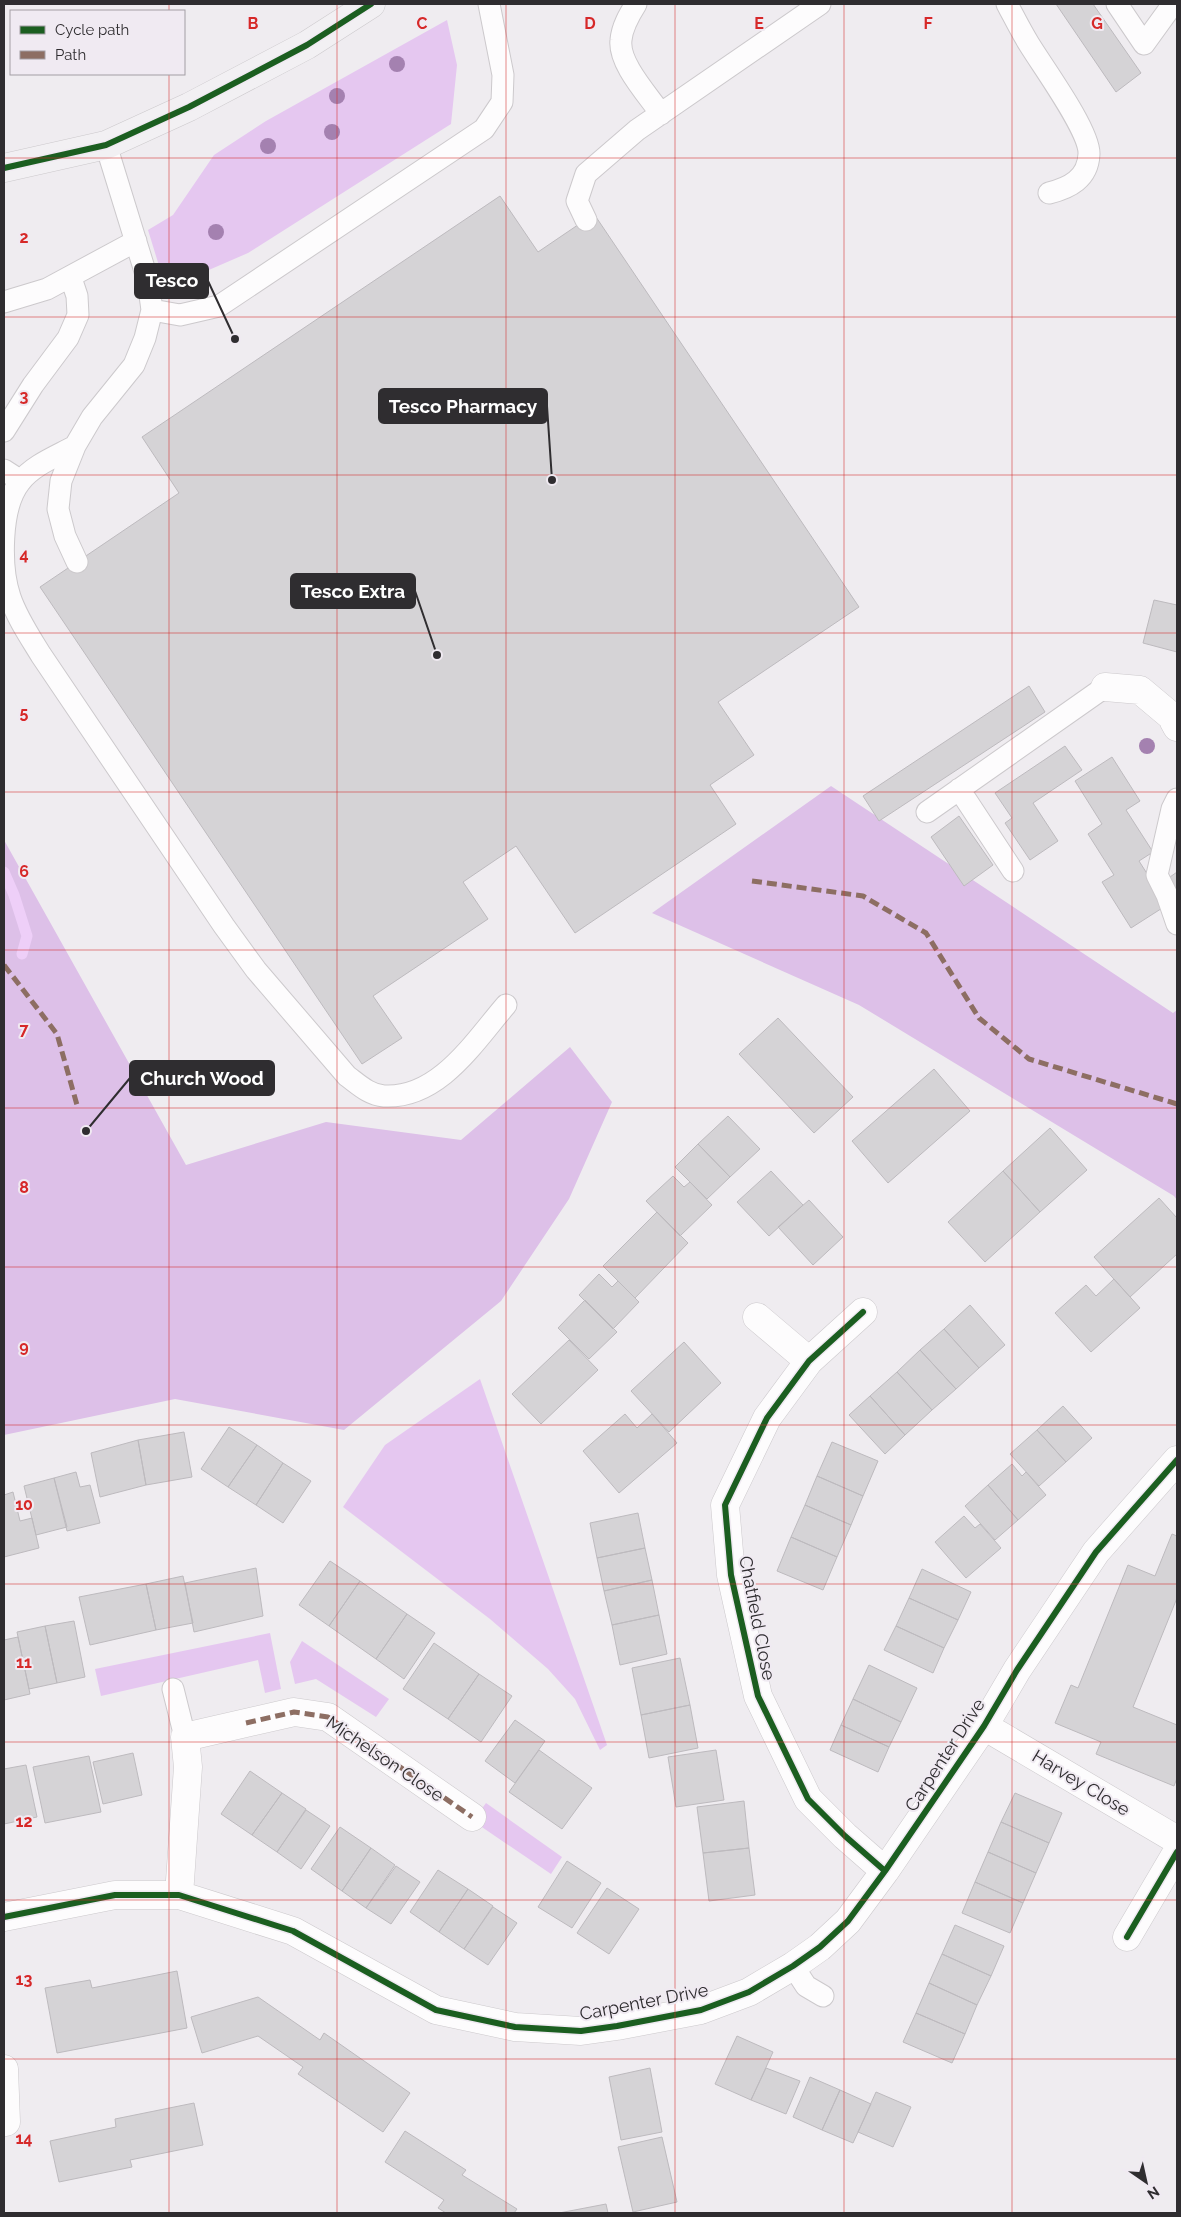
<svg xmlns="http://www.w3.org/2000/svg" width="1181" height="2217" font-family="Raleway,sans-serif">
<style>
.green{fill:#e5c7f0}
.forest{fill:#ddc0e8}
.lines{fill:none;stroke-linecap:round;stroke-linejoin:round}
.stream{stroke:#eecff8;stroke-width:11}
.building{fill:#d5d3d6;stroke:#bdbabe}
.lane-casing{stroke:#ccc9cc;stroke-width:23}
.street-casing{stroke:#ccc9cc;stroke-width:29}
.secondary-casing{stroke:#ccc9cc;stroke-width:29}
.lane{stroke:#fdfcfd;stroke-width:21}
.street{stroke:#fdfcfd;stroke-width:28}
.secondary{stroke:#f2f0f3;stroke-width:28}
.quiet{stroke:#8d6e63;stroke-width:5;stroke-dasharray:10 5;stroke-linecap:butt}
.cycleway-casing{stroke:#f0eaf2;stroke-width:9}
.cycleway{stroke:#1b5e20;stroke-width:6}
.tree{fill:#a481b0}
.grid{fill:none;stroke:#d62828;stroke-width:1;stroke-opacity:0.55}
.labels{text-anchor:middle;stroke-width:4;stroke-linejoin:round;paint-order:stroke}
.street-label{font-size:18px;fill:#2f2d30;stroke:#f0eaf2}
.grid-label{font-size:16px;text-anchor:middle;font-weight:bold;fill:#d62828;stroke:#f0eaf2;stroke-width:4;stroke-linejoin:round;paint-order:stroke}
.leader{fill:none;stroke:#2f2d30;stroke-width:2}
.callout-dot{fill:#2f2d30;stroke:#f0eaf2;stroke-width:2}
.callout{fill:#2f2d30;stroke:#2f2d30;stroke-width:2}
.callout-label{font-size:19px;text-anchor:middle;font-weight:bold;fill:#fff}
</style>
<rect width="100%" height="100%" fill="#efecf0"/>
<!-- green -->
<path class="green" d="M447 20 457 65 451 124 248 253 195 276 164 282 148 230 173 215 214 155 266 121Z
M480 1379 607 1745 600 1750 575 1699 548 1669 490 1619 343 1507 385 1445Z
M270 1633 281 1689 265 1693 258 1660 101 1696 95 1669Z
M302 1641 389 1699 376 1717 316 1679 295 1684 290 1662Z
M486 1803 562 1857 551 1874 473 1821Z"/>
<!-- forest -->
<path class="forest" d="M831 786 1173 1013 1177 1010V1200L1174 1196 859 1005 652 913Z
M4 840 186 1165 326 1122 461 1140 570 1047 612 1102 569 1199 501 1301 344 1430 175 1399 4 1435Z"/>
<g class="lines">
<!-- stream -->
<path class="stream" d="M4 872 14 895 27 936 22 954"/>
</g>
<!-- building -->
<path class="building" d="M1056 4H1093L1141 73 1116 92Z
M500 196 538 252 594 214 859 607 718 702 754 755 710 785 736 824 575 933 516 846 463 882 488 919 373 996 402 1038 362 1064 40 587 179 493 142 437Z
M1154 600 1177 605V652L1143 643Z
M1029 686 1045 712 879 821 863 796Z
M1065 746 1082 770 1033 803 1058 841 1030 860 1005 823 1012 818 995 793Z
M1112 757 1140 801 1126 810 1153 852 1139 861 1167 905 1131 928 1102 882 1114 875 1088 834 1102 824 1075 781Z
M959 816 993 865 964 886 931 837Z
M1177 872V901L1163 882Z
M778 1018 853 1097 814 1133 739 1054Z
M934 1069 970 1111 888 1183 852 1141Z
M728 1116 760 1149 730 1177 698 1144Z
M1050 1128 1087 1170 1040 1212 1003 1171Z
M698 1144 730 1177 707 1199 675 1167Z
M771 1171 803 1205 769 1236 737 1202Z
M1003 1171 1040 1212 985 1262 948 1222Z
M673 1176 684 1187 690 1182 712 1205 680 1236 646 1201Z
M1159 1198 1177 1218V1254L1130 1297 1094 1257Z
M809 1200 843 1237 813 1265 778 1227Z
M657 1212 688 1243 635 1298 603 1266Z
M599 1274 612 1287 618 1281 639 1302 613 1329 579 1295Z
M1114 1279 1140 1308 1091 1352 1055 1313 1086 1285 1096 1296Z
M585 1300 617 1332 589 1359 558 1328Z
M970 1305 1005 1345 979 1368 944 1329Z
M944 1329 979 1368 956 1389 920 1350Z
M569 1340 598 1370 541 1424 512 1394Z
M684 1342 721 1383 669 1432 631 1391Z
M920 1350 956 1389 932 1410 897 1372Z
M897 1372 932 1410 905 1435 870 1396Z
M870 1396 905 1435 885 1454 849 1415Z
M1063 1406 1092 1438 1066 1462 1037 1430Z
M625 1414 637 1428 652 1414 677 1443 619 1493 583 1451Z
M229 1427 257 1445 228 1487 201 1469Z
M1037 1430 1066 1462 1039 1486 1010 1454Z
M184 1432 192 1477 146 1485 138 1440Z
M138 1440 146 1485 100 1497 91 1453Z
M832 1442 878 1461 863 1496 817 1476Z
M257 1445 283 1463 256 1505 228 1487Z
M283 1463 311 1481 283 1523 256 1505Z
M1012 1464 1022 1476 1026 1472 1046 1495 1018 1520 988 1485Z
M76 1472 80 1487 90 1485 100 1523 67 1531 54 1478Z
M817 1476 863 1496 851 1525 805 1505Z
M54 1478 67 1527 36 1535 24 1486Z
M988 1485 1018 1520 995 1540 965 1506Z
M13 1492 20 1521 32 1518 39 1548 4 1557V1495Z
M805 1505 851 1525 837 1557 791 1537Z
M638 1513 645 1548 597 1558 590 1523Z
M964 1516 975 1528 980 1524 1001 1548 966 1578 935 1542Z
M1172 1534 1177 1536V1598L1133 1707 1177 1725V1778L1174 1786 1096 1754 1101 1742 1055 1723 1071 1685 1078 1688 1128 1565 1155 1576Z
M791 1537 837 1557 823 1590 777 1571Z
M645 1548 652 1580 604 1591 597 1558Z
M330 1561 360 1581 329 1626 299 1605Z
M256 1568 263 1616 194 1632 185 1583Z
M922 1569 971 1592 958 1620 909 1598Z
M183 1576 193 1623 156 1630 146 1584Z
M652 1580 659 1615 612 1625 604 1591Z
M360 1581 407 1614 376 1659 329 1626Z
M146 1584 156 1630 90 1645 79 1597Z
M909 1598 958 1620 944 1648 896 1626Z
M407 1614 435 1633 404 1679 376 1659Z
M659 1615 667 1654 620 1665 612 1625Z
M74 1621 85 1677 57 1683 45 1626Z
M45 1626 57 1683 29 1689 17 1632Z
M896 1626 944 1648 933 1673 884 1650Z
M18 1637 30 1694 4 1700V1640Z
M434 1643 479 1674 448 1719 403 1689Z
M680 1658 690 1705 641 1715 632 1668Z
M869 1665 917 1688 901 1722 853 1699Z
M479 1674 512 1696 481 1742 448 1719Z
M853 1699 901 1722 889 1747 841 1725Z
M690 1705 698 1748 649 1758 641 1715Z
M515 1720 545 1741 515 1783 485 1761Z
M841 1725 889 1747 878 1772 830 1750Z
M539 1750 592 1788 562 1829 509 1792Z
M716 1750 724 1800 676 1807 668 1757Z
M133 1753 142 1795 103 1804 93 1762Z
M89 1756 101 1812 45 1823 33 1767Z
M26 1765 37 1817 4 1824V1769Z
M250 1771 282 1793 252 1835 221 1814Z
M282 1793 306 1809 277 1852 252 1835Z
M1015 1793 1062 1813 1049 1843 1001 1822Z
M744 1801 749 1848 703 1853 697 1807Z
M306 1810 330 1826 301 1869 277 1852Z
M1001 1822 1049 1843 1036 1873 988 1852Z
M340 1827 371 1848 342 1891 311 1869Z
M371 1848 395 1865 366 1908 342 1891Z
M749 1848 755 1895 709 1901 703 1853Z
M988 1852 1036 1873 1023 1903 975 1882Z
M567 1861 601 1883 572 1928 538 1907Z
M396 1866 420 1882 391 1924 366 1908Z
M438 1870 468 1889 439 1932 410 1912Z
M975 1882 1023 1903 1010 1933 962 1913Z
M607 1888 639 1909 609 1954 577 1933Z
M468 1889 493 1906 464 1949 439 1932Z
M493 1907 517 1923 488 1965 464 1949Z
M955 1925 1004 1946 991 1976 942 1954Z
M942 1954 991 1976 977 2005 929 1983Z
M177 1971 187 2028 57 2053 45 1988 90 1980 92 1988Z
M929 1983 977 2005 965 2034 916 2013Z
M258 1997 320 2040 324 2033 410 2093 383 2132 298 2074 303 2067 258 2036 202 2053 191 2017Z
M916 2013 965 2034 952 2063 903 2042Z
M737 2036 773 2052 751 2100 715 2084Z
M650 2068 662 2132 621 2140 609 2077Z
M766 2068 800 2081 786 2114 751 2100Z
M810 2077 840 2090 822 2130 793 2117Z
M840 2090 871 2104 853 2143 822 2130Z
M876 2092 911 2107 893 2147 858 2132Z
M194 2103 203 2145 130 2160 132 2167 59 2182 50 2141 116 2127 115 2119Z
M405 2131 466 2170 462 2175 517 2209 514 2213H446L438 2208 444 2200 385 2162Z
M662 2137 677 2202 633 2212 618 2147Z
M606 2204 608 2213H559Z"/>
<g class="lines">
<!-- lane casing -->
<g class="lane-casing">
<path id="lane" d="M636 4C629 15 622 27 621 40 618 63 648 95 661 114
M1007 4C1014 17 1021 31 1029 44 1043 67 1090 131 1089 154 1088 179 1069 188 1049 193
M1117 4 1144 44 1173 4
M586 220 577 201 586 174 637 130 820 4
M4 302 47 289 136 241
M152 310 180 315 219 306 484 129 502 102 503 75 489 4
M4 431 33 385 68 338 78 315 77 296 71 278
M75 446C57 456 33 465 20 482 0 507 0 567 10 597 17 618 30 637 41 655L224 926 256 970 347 1076C358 1084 369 1095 384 1096 439 1099 474 1042 506 1005
M4 470 21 481
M77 562 65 536 58 509 61 481 75 446 92 417 134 365 145 338 152 310 148 281 106 145
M959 789 1013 871
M1177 799 1172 809 1157 875 1167 895 1177 924
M927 812 1105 687
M173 1689 185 1737
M793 1966 806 1986 823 1996"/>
</g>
<!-- street casing -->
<g class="street-casing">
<path id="street" d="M1105 687 1140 690 1171 716 1177 727
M863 1312 809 1361 767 1418 725 1505 731 1575 758 1696 808 1799 845 1836 885 1871
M757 1317 809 1361
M984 1726 1177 1840
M179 1895 188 1767 185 1737 294 1712 328 1717 472 1817
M4 1917 115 1895H179L293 1931 436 2010 515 2027 581 2031 617 2026 701 2010 749 1992 793 1966 820 1947 848 1921 885 1871 984 1726 1017 1670 1096 1552 1177 1460
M1127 1937 1177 1852
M4 2069 6 2122"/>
</g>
<!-- secondary casing -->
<g class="secondary-casing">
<path id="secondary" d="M4 168 106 145 189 107 307 45 371 4"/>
</g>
<!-- lane -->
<use href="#lane" class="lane"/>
<!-- street -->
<use href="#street" class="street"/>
<!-- secondary -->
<use href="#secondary" class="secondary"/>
<!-- quiet -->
<path class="quiet" d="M752 881 863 896 926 933 979 1018 1029 1059 1177 1104
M4 965 57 1034 77 1105
M246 1723 294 1712 328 1717 472 1817"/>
<!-- cycleway casing -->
<g class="cycleway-casing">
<path id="cycleway" d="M4 168 106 145 189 107 307 45 371 4
M863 1312 809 1361 767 1418 725 1505 731 1575 758 1696 808 1799 845 1836 885 1871
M4 1917 115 1895H179L293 1931 436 2010 515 2027 581 2031 617 2026 701 2010 749 1992 793 1966 820 1947 848 1921 885 1871 984 1726 1017 1670 1096 1552 1177 1460
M1127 1937 1177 1852"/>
</g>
<!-- cycleway -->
<use href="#cycleway" class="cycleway"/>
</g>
<!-- trees -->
<g class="tree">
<circle cx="397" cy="64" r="8"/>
<circle cx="337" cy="96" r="8"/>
<circle cx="332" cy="132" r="8"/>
<circle cx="268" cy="146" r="8"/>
<circle cx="216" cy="232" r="8"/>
<circle cx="1147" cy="746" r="8"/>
</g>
<!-- grid -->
<path class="grid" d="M169 4V11M337 4V2213M506 4V2213M675 4V2213M844 4V2213M1012 4V2213M169 74V2213M4 158H1177M4 317H1177M4 475H1177M4 633H1177M4 792H1177M4 950H1177M4 1108H1177M4 1267H1177M4 1425H1177M4 1584H1177M4 1742H1177M4 1900H1177M4 2059H1177"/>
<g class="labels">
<!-- street labels -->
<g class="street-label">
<text transform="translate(757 1618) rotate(79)" y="6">Chatfield Close</text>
<text transform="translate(945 1755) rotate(-57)" y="6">Carpenter Drive</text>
<text transform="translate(385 1759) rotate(34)" y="6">Michelson Close</text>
<text transform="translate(1081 1783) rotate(31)" y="6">Harvey Close</text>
<text transform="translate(644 2002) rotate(-11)" y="6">Carpenter Drive</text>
</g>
</g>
<g class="grid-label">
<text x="253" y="29">B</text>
<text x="422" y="29">C</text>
<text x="590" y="29">D</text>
<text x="759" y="29">E</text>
<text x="928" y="29">F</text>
<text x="1097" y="29">G</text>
<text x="24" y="243">2</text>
<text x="24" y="402">3</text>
<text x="24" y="560">4</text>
<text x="24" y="718">5</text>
<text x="24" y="877">6</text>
<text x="24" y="1035">7</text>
<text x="24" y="1193">8</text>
<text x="24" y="1352">9</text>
<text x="24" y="1510">10</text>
<text x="24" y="1668">11</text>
<text x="24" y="1827">12</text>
<text x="24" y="1985">13</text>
<text x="24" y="2144">14</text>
</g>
<!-- callouts -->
<path class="leader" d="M235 339L208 281M552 480L547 406M437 655L415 591M86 1131L130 1078"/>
<g class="callout-dot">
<circle cx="235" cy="339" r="5"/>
<circle cx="552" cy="480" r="5"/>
<circle cx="437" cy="655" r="5"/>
<circle cx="86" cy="1131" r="5"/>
</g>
<g class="callout">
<rect x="135" y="264" width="73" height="34" rx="5"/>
<rect x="379" y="389" width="168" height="34" rx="5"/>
<rect x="291" y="574" width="124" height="34" rx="5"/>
<rect x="130" y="1061" width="144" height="34" rx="5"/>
</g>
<g class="callout-label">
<text x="172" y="287">Tesco</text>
<text x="463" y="413">Tesco Pharmacy</text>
<text x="353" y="598">Tesco Extra</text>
<text x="202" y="1085">Church Wood</text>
</g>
<!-- border -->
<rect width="1181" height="2217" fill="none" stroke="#2f2d30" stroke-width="10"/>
<!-- legend -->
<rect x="10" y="10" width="175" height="65" fill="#f0eaf2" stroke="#a39ea4"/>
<rect x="20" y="26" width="25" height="8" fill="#1b5e20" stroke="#a39ea4"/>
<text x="55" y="35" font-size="15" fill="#2f2d30">Cycle path</text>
<rect x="20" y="51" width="25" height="8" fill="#8d6e63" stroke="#a39ea4"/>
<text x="55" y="60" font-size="15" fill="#2f2d30">Path</text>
<!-- north arrow -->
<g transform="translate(1146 2182) rotate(146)" stroke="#f0eaf2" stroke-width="4" paint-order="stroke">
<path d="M0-4L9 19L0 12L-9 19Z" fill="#2f2d30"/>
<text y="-8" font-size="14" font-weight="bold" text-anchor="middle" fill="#2f2d30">N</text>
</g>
</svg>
